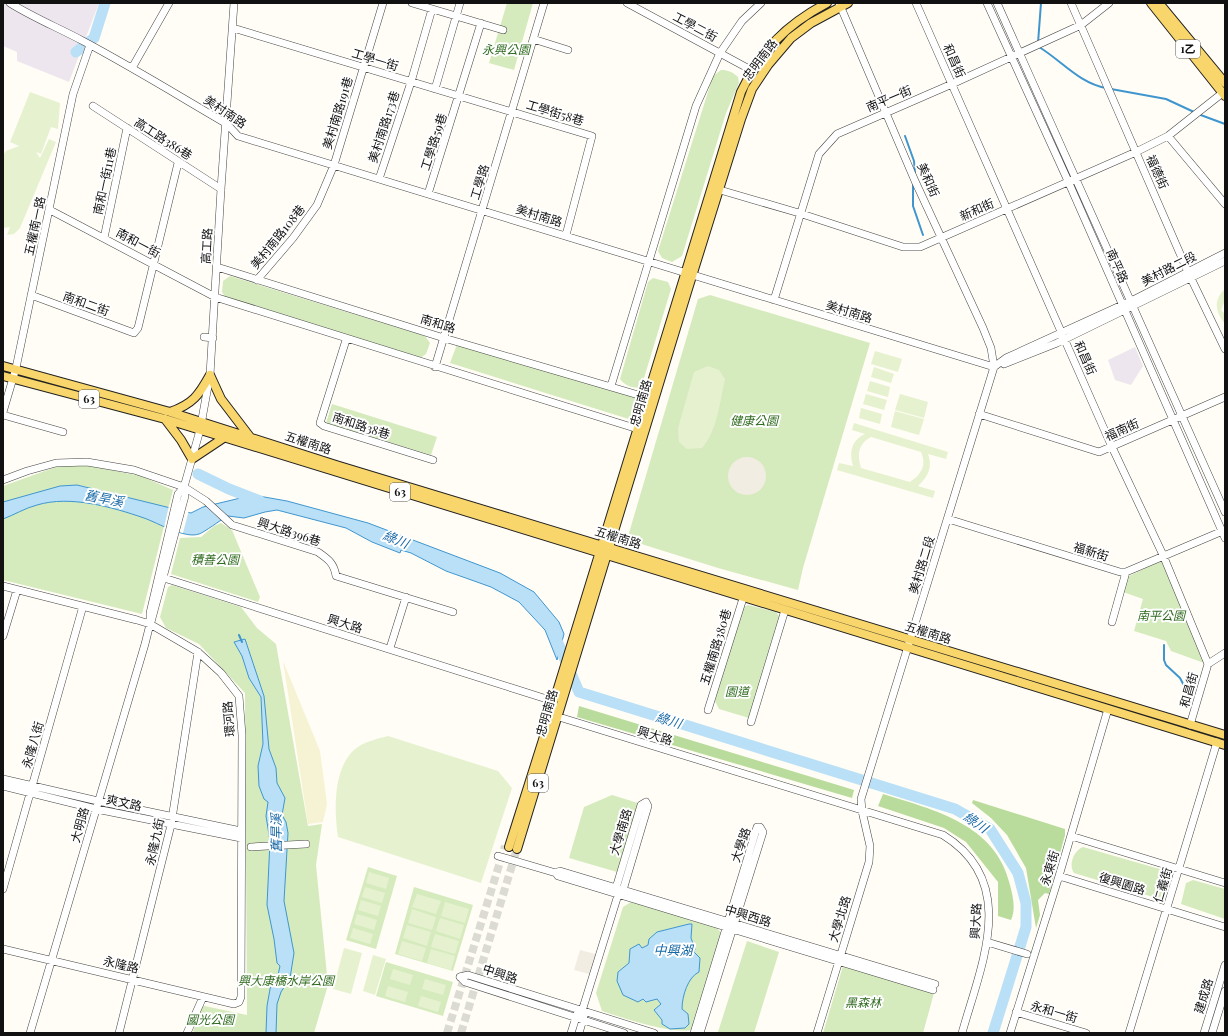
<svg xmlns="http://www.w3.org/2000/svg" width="1228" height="1036" font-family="'Playfair Display','Noto Sans TC',serif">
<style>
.industrial{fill:#eee6ef}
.farmland{fill:#f6f3d4}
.green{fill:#d5ebbd}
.forest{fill:#b9dc9c}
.pitch{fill:#e6f2cf;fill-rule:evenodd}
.plaza{fill:#f1ede2}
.water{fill:#b9e0f7;stroke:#3f96cf}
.pier{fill:#fffdf5}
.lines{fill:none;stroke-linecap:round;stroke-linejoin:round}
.stream{stroke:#3f96cf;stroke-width:2}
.river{stroke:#b9e0f7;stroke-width:11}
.major-tunnel{stroke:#dbdad3;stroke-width:8;stroke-dasharray:8 4;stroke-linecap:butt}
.minor-casing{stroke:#444;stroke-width:8}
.major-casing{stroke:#222;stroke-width:10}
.minor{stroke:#fff;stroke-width:7}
.major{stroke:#f9d66b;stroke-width:8}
.labels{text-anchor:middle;stroke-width:4;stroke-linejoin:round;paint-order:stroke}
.shield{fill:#fff;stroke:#585858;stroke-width:1}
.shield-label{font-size:11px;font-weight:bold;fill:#111}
.street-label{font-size:12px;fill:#111;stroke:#fff}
.park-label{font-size:12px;font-style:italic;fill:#2f6b1f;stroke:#fff}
.water-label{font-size:13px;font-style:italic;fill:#1768a6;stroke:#fff}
</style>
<rect width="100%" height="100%" fill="#fffdf5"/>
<!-- industrial -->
<path class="industrial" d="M3 3H99L69 82 17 61V52L3 46Z
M1135 347 1143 366 1131 385 1115 380 1108 360Z"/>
<!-- farmland -->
<path class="farmland" d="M283 661 320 751 327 804 323 822 308 824Z"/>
<!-- green -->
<path class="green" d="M507 3H533L514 70 489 63Z
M721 70C729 70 732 72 738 77L739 83 726 113 682 256 672 262 662 258 658 251 713 76Z
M230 276 425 336 430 343 426 354 420 358 226 298 222 292 223 281Z
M653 278 668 282 671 289 641 388C633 388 625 386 620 379L648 282Z
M710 295 870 343 803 568 798 590 718 568 635 542 629 533 698 299Z
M459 339 641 397 635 421 450 363Z
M332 404 437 437 431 455 326 423Z
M80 464 141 476 173 490 142 614 3 580V486L56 467Z
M221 523 232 530 260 597 258 602 171 574 180 538 201 537 214 526Z
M1162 560 1204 663 1171 651 1166 641 1134 631 1143 599 1123 592 1127 577Z
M172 585 241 607 257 628 276 644 308 826 322 824 316 865 328 985 314 1033H193L200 1005 247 1015 245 693 199 644 166 628 160 617 168 587Z
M748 605 776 612 779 616 749 718 719 709 715 701 743 607Z
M612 795 638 803 617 872 569 858 584 807Z
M1083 847 1170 872 1173 878 1167 899 1163 900 1074 873C1068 865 1074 850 1083 847Z
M368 867 397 876 376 949 346 940Z
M1193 880 1225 889V919L1181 904 1186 883Z
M414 887 473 905 453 971 395 954Z
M631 902 716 927 723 935 695 1029C676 1036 623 1018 602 1011L596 993 623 907Z
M747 941 779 952 754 1033 718 1032Z
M386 962 453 982 443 1016 376 996Z
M843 966 934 993 923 1033H823Z"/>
<!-- forest -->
<path class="forest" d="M579 706 854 790 852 798 577 717Z
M883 794C934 810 996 824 1010 885 1013 897 1016 909 1011 920L998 916V882L966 842 944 828 878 806Z
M973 800 1065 829V835L1049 894 1045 893 1038 900 1040 915 1036 928 1026 868 1007 835 991 818 972 803Z"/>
<!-- pitch -->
<path class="pitch" d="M30 92 60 103 58 129 51 127 41 154 36 152 40 158 49 139 56 142 20 228 14 234 7 235 10 227 3 228V155L6 151 19 146 10 142Z
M1225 289V300L1221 310 1225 314V324C1215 312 1213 300 1225 289Z
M875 351 902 359 898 372 871 364Z
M708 366 719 370 725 379C720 401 717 432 702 448L687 449 679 442 678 428 694 372Z
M874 367 894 374 891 383 871 377Z
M870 381 890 387 888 397 867 391Z
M866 394 887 400 884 410 863 404Z
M900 394 928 402 924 418 895 410Z
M861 408 882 414 880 424 859 418Z
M895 411 924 419 919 435 891 427Z
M854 423 948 452 946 459 928 454C933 467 928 477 918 486L935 491 933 498 837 470 839 463 853 466C849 453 851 440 865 434L852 430ZM871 437 921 452C927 466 921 474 910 482L861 468C857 455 858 444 871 437Z
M388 736 498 771 512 788 481 883 338 837C334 811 333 769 354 750 363 742 376 739 388 736Z
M369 872 389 878 386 889 366 883Z
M365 887 385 893 382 903 362 897Z
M417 894 441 901 436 914 412 907Z
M361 900 381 906 378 916 358 910Z
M445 902 469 909 465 923 441 916Z
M412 909 436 917 432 930 408 923Z
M357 914 377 920 374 930 354 924Z
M440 918 464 925 460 939 436 931Z
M407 925 431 932 427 946 403 938Z
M353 928 373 934 370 944 350 938Z
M435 934 459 941 455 954 431 947Z
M402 941 426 948 422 961 398 954Z
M344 948 362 953 351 994 333 989Z
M431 949 455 956 451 970 427 963Z
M373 955 386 959 375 995 363 991Z
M393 969 413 975 410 985 390 979Z
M425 979 446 985 443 995 422 989Z
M388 986 408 992 405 1002 385 996Z
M421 996 441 1002 438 1012 418 1006Z"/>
<!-- plaza -->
<path class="plaza" d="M728 476a19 19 0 1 1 38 0a19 19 0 1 1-38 0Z
M580 950 599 955 593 975 574 970Z"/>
<!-- water -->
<path class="water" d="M77 485 191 513 203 507 253 495 287 501 368 523 500 573 534 592 559 622 564 634 557 660 545 630 519 602 491 587 446 571 411 553 401 550 400 553 372 542 346 528 277 510 265 512 244 518 228 516C220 520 205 532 199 534 185 539 158 523 144 518 112 507 70 495 37 505 25 508 14 515 3 519V502L60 486Z
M245 639 264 696 269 749 276 768 277 783 285 798 282 815 286 822 288 833 284 901 294 953 290 978 281 992 277 1004 276 1033H266L267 1006 272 978 278 975 280 966 277 963 274 939 267 905 270 841 266 816 268 802 264 799 259 786 258 766 263 744 261 697 249 678 242 656 234 642Z
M689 924H692L691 938 695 949 694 952 700 958 699 972C688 977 682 996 682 1009L688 1014 689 1024 685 1028 670 1029 662 1024V1020L654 1010 661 1004 657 999 646 1002 643 999 638 1002 623 995 617 981 618 972 629 963 630 949 639 944 642 948 648 945 649 939 657 932Z"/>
<!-- pier -->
<path class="pier" d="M169 505 189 510 183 533 164 528Z"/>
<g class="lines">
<!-- stream -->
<path class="stream" d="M1038 43 1041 3
M1039 47C1062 61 1079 83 1106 88
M1111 89 1166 99 1194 112
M1198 114 1225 124
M905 136 914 161 915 173
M913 182V206L923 235
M239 635 242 642
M1164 645V660L1166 665 1180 678 1189 695"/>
<!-- river -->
<path class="river" d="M76 52 94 38 105 3
M198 474 229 489 260 501
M554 634 579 692 955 809 990 829 1018 873 1026 903V927L993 1033"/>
<!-- major-tunnel -->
<path class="major-tunnel" d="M447 1033 505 846
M461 1033 517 849"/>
<!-- minor casing -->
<g class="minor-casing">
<path id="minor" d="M10 3C34 18 59 28 83 41 132 67 179 96 227 124L238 136 994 367
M412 3 503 30
M627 3 753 71
M839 3 915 181 983 328 991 348 994 367
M916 3 1112 447 1163 555 1208 664 1190 725
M987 3 1068 181 1225 538
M997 3 1225 512
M1071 3 1188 272 1225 349
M233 28 592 136 566 235
M533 39 568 50
M132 68 169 3
M435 89 460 3
M93 106 221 189
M1168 136 1225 204
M379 179 411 82 432 9
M720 190 799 213 903 247H920L1136 152 1168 136 1225 91
M428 194 481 23
M50 210 215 297 641 430
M104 238 127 128
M217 267 444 338 652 399
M257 280 293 238 317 205 334 165 383 3
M31 295 134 333 138 328 178 163
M774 300 819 154 837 134 952 84 1081 25 1109 3
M204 337 213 338
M346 340 320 423 324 426 433 460
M1004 364 1057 343 1225 261
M435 367 544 3
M611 386 696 106 720 53 742 21 761 3
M3 412 16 368 73 94 90 45
M979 414 1099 452 1225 397
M3 415 63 432
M3 480 27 471 56 463 87 462 134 470 184 487 206 501 232 525 318 552C328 559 334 563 336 576L453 612
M948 519 1120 572H1126L1225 530
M164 578C293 620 423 659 553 701L559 717 943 835C1020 882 981 965 962 1033
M3 586 137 620 150 624 198 652 221 673 239 696 242 735 241 997 239 1002 234 1004 3 949
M151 622 185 496 184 487
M1112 622 1126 572
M3 636 17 590
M390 648 406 597
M1208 664 1225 653
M708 710 745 592
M751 722 785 610
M3 779 98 801 241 831
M3 786 96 809 241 838
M1071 836 1225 883
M251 847 306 844
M498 856 556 873 558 876 933 990
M556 873 560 871 935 984
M1059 876 1225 927
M3 889 83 606
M987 942 1027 954
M460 977 468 975 654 1033
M460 977 465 982 624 1033
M1016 1012 1086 1033
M30 1033 145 644 150 624V613L178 494 184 487 200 430 210 375 221 189 234 3
M119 1033 171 825 198 652
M187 1033 203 997
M571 1033 577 1014
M579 1033 584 1016 582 1011 618 895 623 890 648 806 646 802 641 805 616 888 617 891
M694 1033 757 827H760L763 832 700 1033
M817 1033 869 862 870 846 862 811 861 799 994 367 1006 358 1131 301 1225 253
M1010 1033 1059 876 1108 709
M1129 1033 1217 742
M1204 1033 1225 965
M1212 1033 1225 991"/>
</g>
<!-- major casing -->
<g class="major-casing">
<path id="major" d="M1151 3 1225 96
M1159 3 1225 83
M3 366 170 412 336 465 1225 735
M210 375 221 399 250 437
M3 376 165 419 1225 745
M170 412C193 404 199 395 210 375
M165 419 181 440 192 459 225 437
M509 847 547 727 553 701 555 698 741 92C762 49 786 25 827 3
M517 849 687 292 741 119 752 89 768 65 791 38 811 23 848 3"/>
</g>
<!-- minor -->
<use href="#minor" class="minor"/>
<!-- major -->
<use href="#major" class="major"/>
</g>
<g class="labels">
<!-- shield labels -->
<g class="shield">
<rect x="1176" y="40" width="24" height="18" rx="3"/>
<rect x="79" y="390" width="20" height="18" rx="3"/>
<rect x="390" y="483" width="20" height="18" rx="3"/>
<rect x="528" y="774" width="20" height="18" rx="3"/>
</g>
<g class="shield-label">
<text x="1188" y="53">1乙</text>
<text x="89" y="403">63</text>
<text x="400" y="496">63</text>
<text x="538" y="787">63</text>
</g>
<!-- street labels -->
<g class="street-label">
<text transform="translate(695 27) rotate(28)" y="4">工學二街</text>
<text transform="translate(375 60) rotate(17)" y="4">工學一街</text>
<text transform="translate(760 60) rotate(-53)" y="4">忠明南路</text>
<text transform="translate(954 61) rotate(66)" y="4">和昌街</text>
<text transform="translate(889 99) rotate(-23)" y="4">南平一街</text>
<text transform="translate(225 112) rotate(34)" y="4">美村南路</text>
<text transform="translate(338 113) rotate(-73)" y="4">美村南路191巷</text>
<text transform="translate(555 113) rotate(17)" y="4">工學街58巷</text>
<text transform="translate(384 127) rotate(-72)" y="4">美村南路173巷</text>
<text transform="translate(163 139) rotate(33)" y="4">高工路386巷</text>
<text transform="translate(434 142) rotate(-72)" y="4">工學路59巷</text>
<text transform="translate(1157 172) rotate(66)" y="4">福德街</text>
<text transform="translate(928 180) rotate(66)" y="4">美和街</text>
<text transform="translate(105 181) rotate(-78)" y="4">南和一街11巷</text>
<text transform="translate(480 182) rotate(-73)" y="4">工學路</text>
<text transform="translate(977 210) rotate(-24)" y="4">新和街</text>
<text transform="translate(539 216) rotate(17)" y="4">美村南路</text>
<text transform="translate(35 226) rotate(-78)" y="4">五權南一路</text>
<text transform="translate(278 237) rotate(-51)" y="4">美村南路108巷</text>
<text transform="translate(138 243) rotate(28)" y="4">南和一街</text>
<text transform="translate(207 246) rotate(-87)" y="4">高工路</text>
<text transform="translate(1117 266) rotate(66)" y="4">南平路</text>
<text transform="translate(1169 269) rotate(-27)" y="4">美村路二段</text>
<text transform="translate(86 304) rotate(20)" y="4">南和二街</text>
<text transform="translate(849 312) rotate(17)" y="4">美村南路</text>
<text transform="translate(438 324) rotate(17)" y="4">南和路</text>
<text transform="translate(1085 358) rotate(66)" y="4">和昌街</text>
<text transform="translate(641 403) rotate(-74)" y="4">忠明南路</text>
<text transform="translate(361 426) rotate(18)" y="4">南和路38巷</text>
<text transform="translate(1122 430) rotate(-24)" y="4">福南街</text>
<text transform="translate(308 443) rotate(18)" y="4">五權南路</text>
<text transform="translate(289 532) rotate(18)" y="4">興大路396巷</text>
<text transform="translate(618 538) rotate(17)" y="4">五權南路</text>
<text transform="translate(1091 552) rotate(17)" y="4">福新街</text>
<text transform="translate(922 565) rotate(-73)" y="4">美村路二段</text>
<text transform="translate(345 624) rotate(17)" y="4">興大路</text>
<text transform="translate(928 633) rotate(17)" y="4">五權南路</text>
<text transform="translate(716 647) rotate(-73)" y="4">五權南路380巷</text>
<text transform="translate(1189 690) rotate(-74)" y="4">和昌街</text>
<text transform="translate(547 713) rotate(-74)" y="4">忠明南路</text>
<text transform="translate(229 719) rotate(-95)" y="4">環河路</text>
<text transform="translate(655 736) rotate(17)" y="4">興大路</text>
<text transform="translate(33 745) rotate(-74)" y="4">永隆八街</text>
<text transform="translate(124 803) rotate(12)" y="4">爽文路</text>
<text transform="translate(80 825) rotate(-74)" y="4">大明路</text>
<text transform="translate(621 832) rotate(-73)" y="4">大學南路</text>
<text transform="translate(155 842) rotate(-78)" y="4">永隆九街</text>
<text transform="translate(741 845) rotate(-71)" y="4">大學路</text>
<text transform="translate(1050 868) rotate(-73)" y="4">永東街</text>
<text transform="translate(1122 884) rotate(17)" y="4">復興園路</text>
<text transform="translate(1163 885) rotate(-73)" y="4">仁義街</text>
<text transform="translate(748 916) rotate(17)" y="4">中興西路</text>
<text transform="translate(840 919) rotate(-73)" y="4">大學北路</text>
<text transform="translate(976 921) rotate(-87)" y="4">興大路</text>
<text transform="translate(121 965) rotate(13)" y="4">永隆路</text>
<text transform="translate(500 974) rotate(18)" y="4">中興路</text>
<text transform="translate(1204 996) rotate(-73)" y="4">建成路</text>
<text transform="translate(1054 1012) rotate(16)" y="4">永和一街</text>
</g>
<!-- park labels -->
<g class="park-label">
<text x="506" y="54">永興公園</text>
<text x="754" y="425">健康公園</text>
<text x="215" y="564">積善公園</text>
<text x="1161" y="620">南平公園</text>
<text x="737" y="696">園道</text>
<text x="286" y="985">興大康橋水岸公園</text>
<text x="863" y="1007">黑森林</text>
<text x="210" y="1024">國光公園</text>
</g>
<!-- water labels -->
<g class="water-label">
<text transform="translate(104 498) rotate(11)" y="5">舊旱溪</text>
<text transform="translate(396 539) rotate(22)" y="5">綠川</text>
<text transform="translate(669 720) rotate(17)" y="5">綠川</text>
<text transform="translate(976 822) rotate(34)" y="5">綠川</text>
<text transform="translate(276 833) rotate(-91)" y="5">舊旱溪</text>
<text x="673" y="955">中興湖</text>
</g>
</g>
<!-- border -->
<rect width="1228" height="1036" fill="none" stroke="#111111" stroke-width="8"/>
</svg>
